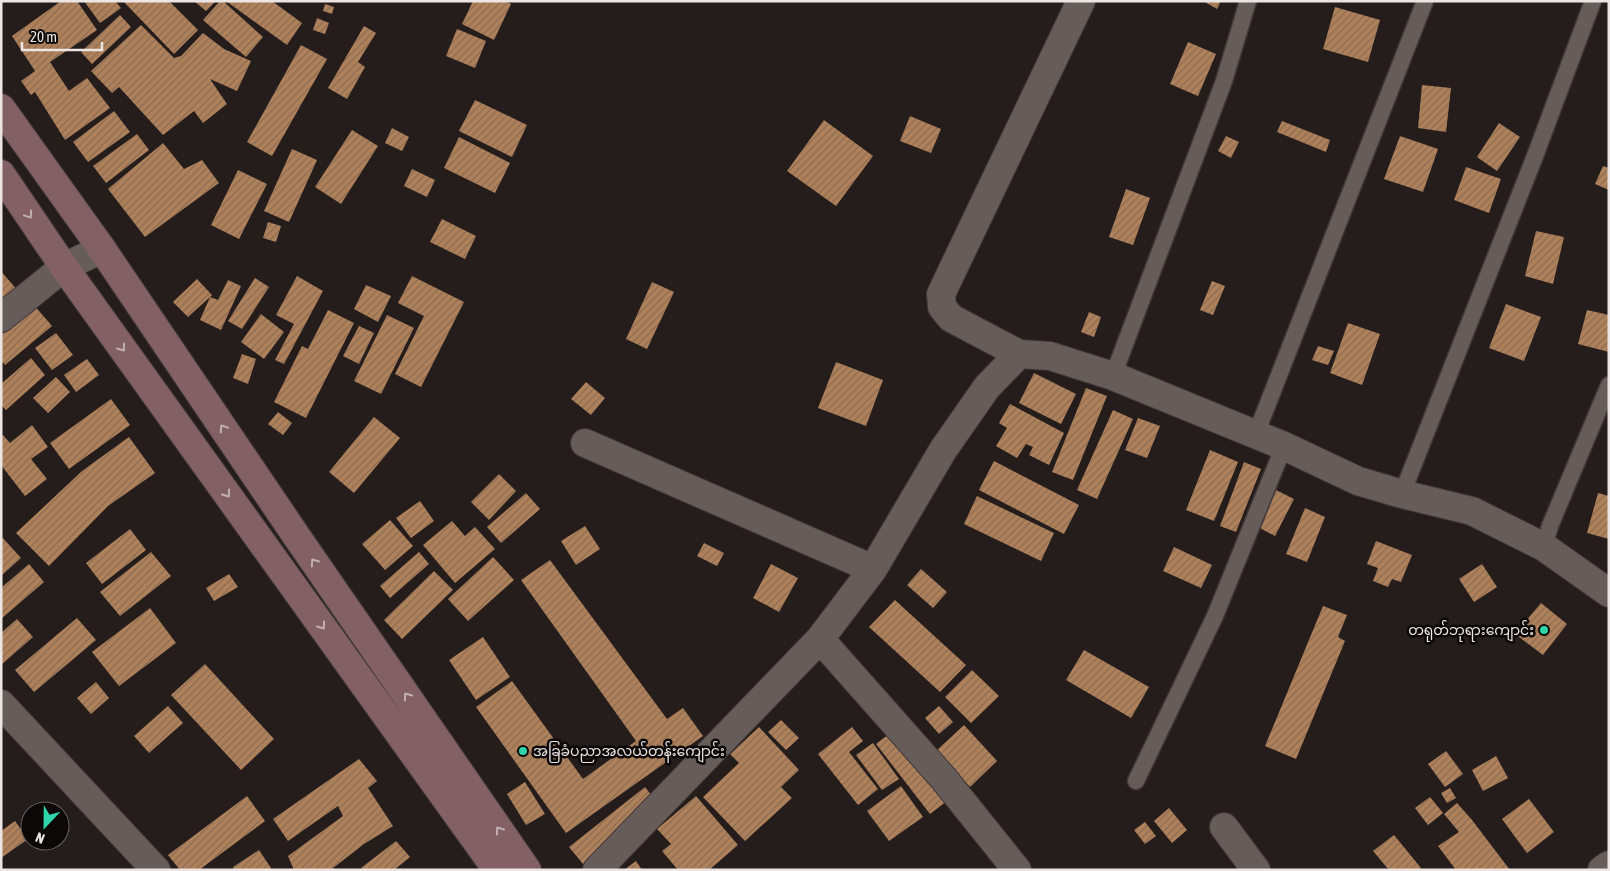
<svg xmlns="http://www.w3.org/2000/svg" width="1610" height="871" font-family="'Asap Condensed','Noto Sans Myanmar',sans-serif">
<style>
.building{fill:url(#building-hatch)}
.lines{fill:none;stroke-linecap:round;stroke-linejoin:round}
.lane-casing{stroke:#3f3837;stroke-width:19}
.street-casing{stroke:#3f3837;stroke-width:30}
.secondary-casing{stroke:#3f3837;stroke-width:30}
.lane{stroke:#665d5b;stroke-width:16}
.street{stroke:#665d5b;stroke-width:28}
.secondary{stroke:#836066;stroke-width:28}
.oneway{stroke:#c1b0b2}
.poi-dot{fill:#30d4aa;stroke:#0b0807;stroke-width:2}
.labels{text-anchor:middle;stroke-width:5;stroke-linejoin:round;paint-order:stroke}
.poi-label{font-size:14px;fill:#ebe5e4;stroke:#0b0807;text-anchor:end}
</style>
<defs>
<pattern id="building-hatch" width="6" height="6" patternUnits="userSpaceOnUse" patternTransform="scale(1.25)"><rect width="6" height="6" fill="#af815b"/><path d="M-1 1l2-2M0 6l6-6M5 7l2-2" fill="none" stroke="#8a6c53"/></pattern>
</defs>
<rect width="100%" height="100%" fill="#251d1b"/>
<!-- building -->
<path class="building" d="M61 1H77L97 30 50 62 69 91 87 78 110 108 65 140 35 92 31 95 21 81 35 71 12 36Z
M84 1H115L121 8 100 23Z
M123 1H169L198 30 174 54Z
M194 1H216L206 11Z
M220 1H223L263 37 246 57 203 20Z
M226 1H272L302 23 287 45Z
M473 1H504L511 4 494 40 462 24Z
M1203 1H1221L1217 9Z
M325 4 334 7 332 14 323 11Z
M1335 7 1380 20 1368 62 1323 49Z
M120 15 131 27 92 64 81 52Z
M317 18 329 23 325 34 313 30Z
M141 25 174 58 181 56 203 33 224 49 251 61 237 91 210 79 227 104 203 123 194 111 163 135 119 87 112 93 91 71Z
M364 26 376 33 358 62 365 67 347 99 328 88Z
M457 29 486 41 475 68 446 56Z
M1188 42 1216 54 1198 96 1170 84Z
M301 45 327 59 272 156 247 142Z
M1422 85 1451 88 1446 132 1418 128Z
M475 100 527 125 512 157 459 131Z
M114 111 130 132 88 162 73 142Z
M910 116 941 129 931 153 900 141Z
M824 120 873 156 836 206 787 171Z
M1282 121 1330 140 1326 152 1277 132Z
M1499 123 1520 137 1497 171 1477 157Z
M392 128 409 137 402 151 385 143Z
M352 130 378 146 341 204 315 187Z
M137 134 149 150 106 183 93 166Z
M1226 136 1239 142 1231 158 1218 151Z
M1400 136 1438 149 1423 192 1384 179Z
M459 137 510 163 495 193 444 168Z
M163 143 184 169 202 160 219 183 145 237 108 189Z
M292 149 317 160 289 222 264 211Z
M1603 166 1609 168V190L1595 184Z
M1466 167 1501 179 1489 213 1454 200Z
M412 169 435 180 427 197 404 186Z
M238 170 267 184 239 239 211 225Z
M1126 189 1150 198 1133 245 1109 237Z
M442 219 476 236 465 259 430 242Z
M268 222 281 226 276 242 263 238Z
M1536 231 1564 237 1553 284 1525 276Z
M1 271 18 291 1 305Z
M297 276 323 291 284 364 275 360 294 324 276 315Z
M412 276 464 302 421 387 395 374 424 316 398 303Z
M255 278 269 287 242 329 228 321Z
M197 279 212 295 210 297 218 300 228 280 241 286 221 330 200 320 210 297 188 317 173 302Z
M1212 281 1225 286 1213 315 1200 310Z
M652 282 674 292 647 349 626 339Z
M366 285 391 296 378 322 354 309Z
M33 304 52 326 5 365 1 360V330Z
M1506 304 1541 317 1524 361 1489 348Z
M328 310 354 323 306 418 274 402 302 346 308 349Z
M1587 310 1609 315V352L1578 344Z
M1089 312 1101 317 1094 337 1081 332Z
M261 314 284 332 264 359 241 342Z
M387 315 414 328 381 394 354 381Z
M1348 323 1380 334 1362 385 1330 373Z
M359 326 374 333 359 364 343 356Z
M56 333 73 355 52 370 35 348Z
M1318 346 1334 351 1328 365 1312 360Z
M242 354 256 359 248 384 233 378Z
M31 358 45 375 6 410 1 405V384Z
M87 359 99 375 76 392 64 375Z
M836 362 883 380 866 426 818 408Z
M1034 373 1076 394 1061 424 1019 403Z
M56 377 70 392 48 413 33 398Z
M586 382 605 398 591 415 571 399Z
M1086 388 1107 396 1073 480 1052 472Z
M111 399 130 425 69 469 50 443Z
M1010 404 1064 433 1049 465 1029 455 1033 447 1026 444 1017 458 996 446 1007 428 999 423Z
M1113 410 1133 419 1097 499 1077 490Z
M278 412 292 423 283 435 268 424Z
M374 417 400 438 354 493 329 472Z
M1138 418 1160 426 1147 458 1125 450Z
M32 425 48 447 31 459 47 479 25 496 1 465V437L3 435 10 443Z
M129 437 155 473 108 506 49 566 16 533 82 471Z
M1210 450 1238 462 1214 521 1186 510Z
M994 461 1079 505 1064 534 979 490Z
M1244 462 1261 469 1236 532 1220 526Z
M499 474 516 491 489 520 471 502Z
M1276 490 1294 499 1275 536 1258 527Z
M526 493 540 509 501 543 487 527Z
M1598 493 1609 496V539L1587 533Z
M977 496 1054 533 1041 561 964 524Z
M420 501 434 521 411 538 396 518Z
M1305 508 1325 517 1307 562 1286 554Z
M390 520 413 546 385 570 362 544Z
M452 521 465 536 475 527 495 549 455 583 423 545Z
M585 526 600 549 576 565 561 541Z
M130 529 146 550 102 584 86 563Z
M1 536 21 558 1 576Z
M1376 541 1412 555 1401 582 1392 579 1388 587 1373 581 1378 568 1367 564Z
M704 543 724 553 717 566 697 556Z
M1174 547 1212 565 1201 588 1163 571Z
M151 552 171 576 120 616 100 592Z
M419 552 429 564 390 598 380 586Z
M493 557 514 580 468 621 448 599Z
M550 560 667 719 683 708 703 736 566 833 476 707 512 681 583 779 636 741 521 580Z
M29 564 44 582 1 619V588Z
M771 564 798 578 779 612 753 598Z
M1482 564 1497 587 1474 602 1459 579Z
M921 569 947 592 933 608 907 585Z
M434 571 453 590 402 639 384 620Z
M229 574 238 587 214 601 206 588Z
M895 600 966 665 940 692 869 627Z
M1541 603 1567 624 1543 655 1515 634Z
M1323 606 1347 615 1338 637 1345 641 1296 759 1265 746Z
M150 608 176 643 119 686 92 652Z
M77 618 96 640 34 692 15 670Z
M17 619 33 637 1 665V633Z
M483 637 510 677 476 700 449 660Z
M1084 650 1149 687 1131 718 1066 680Z
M205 664 274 739 241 770 171 695Z
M972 670 999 696 971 723 945 697Z
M96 682 109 698 91 714 77 698Z
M168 706 183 723 149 753 134 736Z
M939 706 953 722 939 734 925 718Z
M781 720 799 738 786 750 768 732Z
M964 725 997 761 970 787 936 751Z
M759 727 799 770 781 787 792 798 745 841 703 797 739 763 730 754Z
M852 727 863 741 849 752 878 789 858 805 818 754Z
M897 728 951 798 930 814 876 744Z
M873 743 899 779 882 790 856 755Z
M1446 751 1463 774 1445 787 1428 764Z
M1496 756 1508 778 1483 791 1472 770Z
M359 759 377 781 368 788 393 826 364 844 333 868 334 870H294L288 856 343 816 338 806 288 841 273 819Z
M525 782 545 814 526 825 507 794Z
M901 786 923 817 889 841 867 811Z
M645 787 658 804 583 864 569 847Z
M1450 788 1456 798 1447 803 1441 793Z
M247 796 265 821 199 870H180L168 855Z
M696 796 738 845 709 870H678L662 851 671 844 657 829Z
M1430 797 1443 813 1428 825 1415 808Z
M1529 799 1554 832 1527 853 1502 819Z
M1457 803 1472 820 1510 870H1456L1438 846 1459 832 1444 814Z
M1169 808 1187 830 1172 843 1154 821Z
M15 821 28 839 1 858V831Z
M1145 822 1156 836 1145 844 1134 830Z
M1394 835 1421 868 1419 870H1389L1373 851Z
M396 841 410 857 394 870H362L361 868Z
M259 850 271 868 268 870H234L233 867Z
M636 861 642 870H624Z"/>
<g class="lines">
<!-- lane casing -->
<g class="lane-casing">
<path id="lane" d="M1113 376 1224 81 1248 1
M1256 434 1425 1
M1402 494 1535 156 1593 1
M1544 547 1550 526 1609 385
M1136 781 1215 616 1284 446"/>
</g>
<!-- street casing -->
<g class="street-casing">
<path id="street" d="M1 318 64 267 102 249
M1019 354 951 318 942 307 941 294 1081 1
M585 443 873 569
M820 639 944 779 1017 870
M1 704 156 870
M1224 827 1256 870
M597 870 820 639 873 569 943 450 987 387 1019 354 1050 356 1113 376 1284 446 1358 481 1402 494 1472 511 1544 547 1609 593
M1602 870 1609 865"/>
</g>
<!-- secondary casing -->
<g class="secondary-casing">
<path id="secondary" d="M1 108 102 249 297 537 527 870
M1 174 64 267 497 870"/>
</g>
<!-- lane -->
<use href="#lane" class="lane"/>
<!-- street -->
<use href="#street" class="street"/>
<!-- secondary -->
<use href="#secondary" class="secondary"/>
</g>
<!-- one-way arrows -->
<defs><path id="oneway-chevron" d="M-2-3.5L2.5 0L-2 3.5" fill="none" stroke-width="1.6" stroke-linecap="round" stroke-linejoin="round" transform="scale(1.25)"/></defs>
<g class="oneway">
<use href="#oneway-chevron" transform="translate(29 215) rotate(56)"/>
<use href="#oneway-chevron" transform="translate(122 348) rotate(54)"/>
<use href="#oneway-chevron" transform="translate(223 428) rotate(-124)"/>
<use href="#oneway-chevron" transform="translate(227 494) rotate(54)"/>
<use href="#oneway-chevron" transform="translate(314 562) rotate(-125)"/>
<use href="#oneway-chevron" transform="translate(322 626) rotate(54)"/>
<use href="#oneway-chevron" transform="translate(407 696) rotate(-125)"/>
<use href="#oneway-chevron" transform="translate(499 830) rotate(-125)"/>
</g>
<!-- markers -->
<g class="poi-dot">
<circle cx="1544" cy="630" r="5"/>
<circle cx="523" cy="751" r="5"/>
</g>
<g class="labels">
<!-- poi labels -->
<g class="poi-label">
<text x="1534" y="635">တရုတ်ဘုရားကျောင်း</text>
<text x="533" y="756" text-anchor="start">အခြခံပညာအလယ်တန်းကျောင်း</text>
</g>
</g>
<!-- border -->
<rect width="1610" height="871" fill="none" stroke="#ebe5e4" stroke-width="5"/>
<!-- north arrow -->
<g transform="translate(45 826) rotate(202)"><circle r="24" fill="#0b0807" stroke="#65605f"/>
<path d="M0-4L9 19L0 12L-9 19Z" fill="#30d4aa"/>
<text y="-8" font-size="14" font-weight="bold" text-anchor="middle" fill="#ebe5e4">N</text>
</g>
<!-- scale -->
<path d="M22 42v8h80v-8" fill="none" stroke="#ebe5e4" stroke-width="2.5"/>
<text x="30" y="42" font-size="15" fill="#ebe5e4" stroke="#0b0807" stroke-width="4" paint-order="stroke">20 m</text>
</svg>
